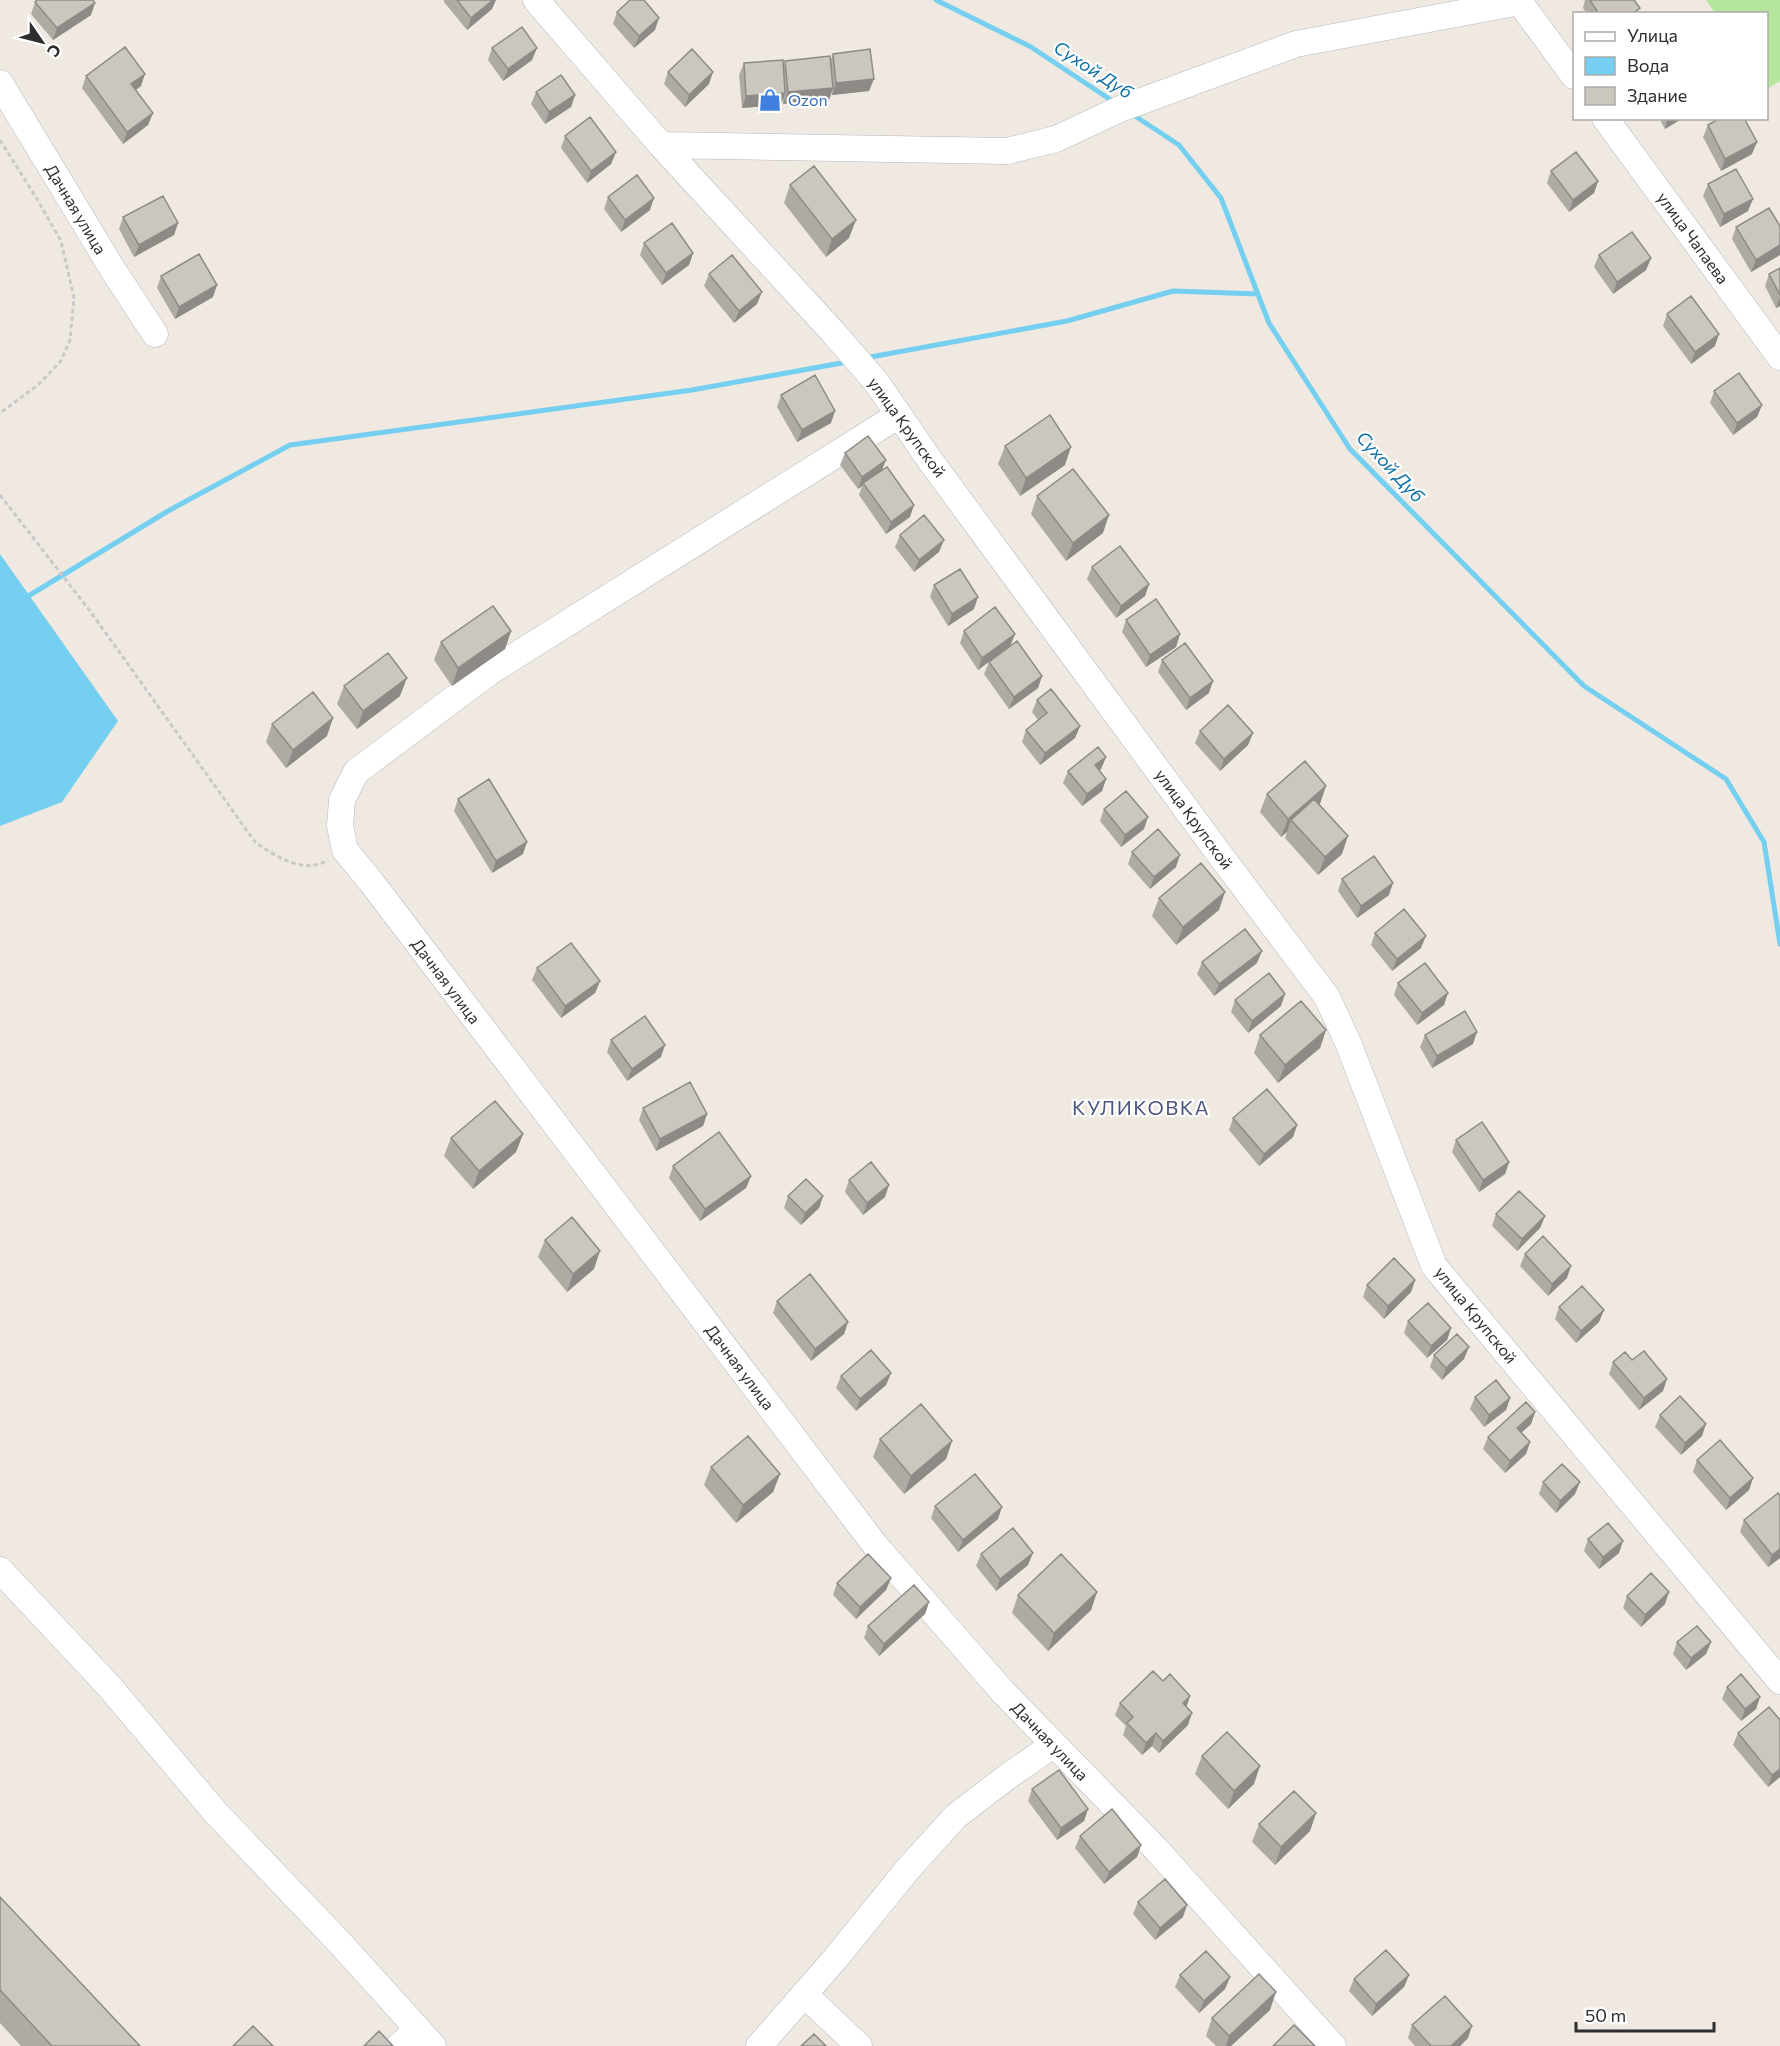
<svg xmlns="http://www.w3.org/2000/svg" width="1780" height="2046" font-family="Commissioner,sans-serif">
<style>
.green{fill:#b6e59e}
.water{fill:#75cff0}
.lines{fill:none;stroke-linecap:round;stroke-linejoin:round}
.stream{stroke:#75cff0;stroke-width:5}
.minor-casing{stroke:#b4b7c1;stroke-width:27}
.path{stroke:#c9c9c9;stroke-width:3;stroke-dasharray:4.5 3;stroke-linecap:butt}
.minor{stroke:#fff;stroke-width:26}
.wall{fill:#afaba4}
.shaded-wall{fill:#8e8b86}
.building{fill:#cbc7bf;stroke:#8e8b86;stroke-width:1.5}
.labels{text-anchor:middle;stroke-width:4.5;stroke-linejoin:round;paint-order:stroke}
.shop-label{font-size:16px;fill:#366cbe;stroke:#fff;text-anchor:start}
.street-label{font-size:16px;fill:#2e2e2e;stroke:#fff}
.water-label{font-size:18px;font-style:italic;fill:#0d6fa3;stroke:#fff}
.quarter-label{font-size:20px;letter-spacing:1.5px;fill:#4d5680;stroke:#fff}
</style>
<rect width="100%" height="100%" fill="#efe9e1"/>
<!-- green -->
<path class="green" d="M1706 0H1780V81L1767 89 1766 14 1715 13Z"/>
<!-- water -->
<path class="water" d="M0 554 118 721 62 802 0 826Z"/>
<g class="lines">
<!-- stream -->
<path class="stream" d="M936 0 1031 47 1114 102
M1132 114 1179 145 1221 198 1269 323 1350 449 1584 686 1726 779 1764 842 1780 944
M865 358 1067 321 1173 291 1258 294
M25 598 168 511 290 445 692 390 847 362"/>
<!-- minor casing -->
<g class="minor-casing">
<path id="minor" d="M536 0 661 145 832 331 877 383 929 459 1220 855 1327 997 1349 1045 1434 1266 1780 1681
M1518 0 1574 76
M0 83 113 270 155 334
M1605 118 1780 357
M661 145 1007 151 1056 139 1120 109 1296 44 1520 2
M899 415 491 671 356 772 342 800 340 826 345 850 372 883 875 1545 1004 1693 1156 1849 1333 2046
M0 1570 108 1685 216 1813 340 1943 433 2046
M804 1994 859 2046
M399 2046 418 2029
M759 2046 835 1959 908 1869 956 1816 1007 1777 1053 1745"/>
</g>
<!-- path -->
<path class="path" d="M0 140 37 199 61 241 74 298 70 340 61 361 38 385 0 413
M0 495 90 611 255 842C275 856 304 875 328 860"/>
<!-- minor -->
<use href="#minor" class="minor"/>
</g>
<!-- wall -->
<path class="wall" d="M444 0H493L492 9 467 30 444 2Z
M1585 0H1634L1638 14H1587L1583 8Z
M35 2 91 15 53 40 31 14Z
M617 12 655 30 634 48 613 24Z
M492 48 532 60 503 81 488 60Z
M833 54 869 91 832 95V92L829 100 783 104V100L781 105 742 108 739 75 744 63 784 65 785 61 831 59Z
M668 72 709 84 685 107 664 84Z
M86 76 141 86 136 90 153 113 148 125 123 144 82 88Z
M536 92 575 95 571 107 545 124 531 104Z
M1659 118H1683L1665 129Z
M1708 125 1752 154 1721 171 1703 137Z
M565 136 616 152 611 164 587 183 561 148Z
M1551 171 1598 181 1594 193 1569 212 1547 183Z
M1708 184 1748 211 1720 227 1703 196Z
M790 185 849 238 826 257 784 203Z
M608 197 650 210 621 232 604 209Z
M123 217 178 223 174 235 134 257 119 229Z
M1780 226V255L1751 272 1732 239 1736 227Z
M644 243 693 253 689 265 662 285 640 255Z
M1599 255 1651 258 1646 270 1613 294 1594 267Z
M1780 268V306L1776 308 1765 286 1769 274Z
M709 274 757 304 734 323 704 286Z
M161 276 213 297 175 319 157 288Z
M1667 314 1715 346 1691 364 1663 326Z
M1714 391 1762 405 1757 417 1733 435 1710 403Z
M781 395 831 423 797 442 777 407Z
M1005 446 1065 465 1020 496 998 464Z
M845 453 886 460 882 470 910 517 886 534 859 495 862 486 858 489 840 465Z
M1037 496 1103 533 1066 561 1031 514Z
M900 535 939 552 914 572 895 547Z
M1092 567 1149 584 1145 596 1116 618 1087 579Z
M934 585 974 609 948 626 930 597Z
M1126 620 1180 634 1176 647 1146 667 1122 632Z
M511 631 505 649 452 686 434 660 441 642Z
M964 631 1015 634 1010 646 978 670 960 643Z
M1162 660 1209 693 1186 710 1158 672Z
M989 662 1042 676 1038 688 1009 709 984 674Z
M344 686 400 696 357 729 337 704Z
M1037 700 1080 726 1075 738 1040 765 1022 742 1026 730 1038 720 1032 712Z
M272 724 327 736 286 768 266 742Z
M1200 731 1253 733 1248 745 1220 771 1195 743Z
M1106 757 1101 769 1100 770 1106 779 1102 791 1082 806 1063 783 1068 771Z
M1267 794 1320 804H1319L1342 854 1318 875 1285 838 1287 832 1281 837 1260 812Z
M458 799 523 854 492 873 454 811Z
M1104 809 1144 829 1121 847 1100 821Z
M1132 852 1176 867 1150 889 1128 864Z
M1342 879 1389 895 1357 918 1338 891Z
M1159 898 1219 910 1176 945 1152 916Z
M1375 933 1421 948 1392 971 1371 945Z
M1202 962 1257 963 1214 996 1197 974Z
M537 968 600 981 595 993 561 1018 532 980Z
M1398 983 1444 1005 1417 1025 1394 995Z
M1235 1000 1281 1006 1248 1033 1231 1012Z
M1326 1030 1320 1048 1278 1083 1254 1053 1260 1035Z
M1425 1035 1473 1044 1432 1068 1420 1047Z
M611 1040 661 1057 627 1081 607 1052Z
M643 1108 707 1114 703 1126 656 1151 639 1120Z
M1233 1118 1297 1125 1293 1137 1259 1166 1229 1130Z
M523 1134 516 1152 473 1189 444 1156 451 1138Z
M1456 1140 1509 1162 1505 1174 1479 1192 1452 1152Z
M673 1166 751 1176 746 1188 700 1221 669 1178Z
M849 1180 885 1197 863 1215 845 1192Z
M788 1196H823L819 1208 801 1225 784 1208Z
M1496 1214 1545 1216 1540 1228 1517 1251 1492 1226Z
M545 1240 594 1269 567 1292 538 1257Z
M1525 1254 1567 1278 1548 1296 1520 1266Z
M1415 1280 1411 1292 1384 1319 1363 1297 1367 1285Z
M777 1301 848 1322 844 1334 811 1361 773 1313Z
M1559 1307 1604 1310 1599 1322 1576 1343 1555 1319Z
M1408 1321 1451 1328 1447 1340 1427 1358 1404 1333Z
M1434 1355 1464 1359 1442 1380 1430 1367Z
M1632 1360 1663 1391 1639 1410 1609 1374 1613 1362Z
M891 1373 886 1385 856 1411 836 1388 841 1376Z
M1475 1397 1510 1398 1506 1410 1484 1427 1470 1409Z
M1535 1412 1531 1424 1521 1433 1530 1442 1526 1454 1505 1473 1483 1449 1488 1437Z
M1660 1415 1702 1436 1681 1455 1655 1427Z
M880 1439 952 1441 946 1459 904 1494 873 1457Z
M1697 1460 1753 1478 1749 1490 1726 1510 1693 1472Z
M711 1467 780 1474 773 1492 736 1523 704 1485Z
M1543 1482 1575 1494 1556 1513 1539 1494Z
M1780 1496V1558L1768 1567 1740 1532 1744 1520Z
M935 1506 998 1519 958 1552 931 1518Z
M1588 1539 1619 1553 1599 1569 1584 1551Z
M981 1554 1028 1565 996 1591 976 1566Z
M891 1578 886 1590 856 1619 833 1595 837 1583Z
M1097 1592 1091 1610 1048 1651 1012 1613 1018 1595Z
M1627 1596 1665 1604 1641 1627 1623 1608Z
M929 1602 925 1614 879 1656 864 1638 868 1626Z
M1677 1642H1711L1706 1654 1686 1670 1673 1654Z
M1163 1681 1190 1696 1186 1707 1188 1725 1159 1753 1152 1746 1142 1755 1123 1735 1126 1726 1115 1715 1120 1703Z
M1727 1687 1760 1697 1756 1709 1741 1721 1722 1699Z
M1780 1720V1777L1768 1787 1733 1745 1738 1733Z
M1202 1756 1254 1784 1228 1809 1195 1774Z
M1032 1789 1088 1809 1084 1821 1057 1840 1028 1801Z
M1316 1813 1310 1831 1275 1865 1252 1842 1259 1824Z
M1080 1836 1141 1845 1137 1857 1104 1884 1075 1848Z
M0 1897 140 2046H21L0 2023Z
M1138 1902 1183 1917 1155 1940 1133 1914Z
M1180 1975 1230 1977 1225 1989 1199 2013 1175 1987Z
M1409 1975 1404 1987 1372 2016 1349 1991 1354 1979Z
M1270 2010 1231 2046H1216L1206 2036 1212 2018Z
M1412 2025 1468 2038 1460 2046H1415L1408 2038Z"/>
<!-- shaded-wall -->
<path class="shaded-wall" d="M493 0H496L492 9 467 30 471 18Z
M95 3 91 15 53 40 57 28Z
M659 18 655 30 634 48 639 36Z
M537 48 532 60 503 81 508 69Z
M713 72 709 84 685 107 689 95Z
M145 74 141 86 127 96 131 84Z
M874 79 869 91 832 95 836 83Z
M833 88 829 100 783 104 788 92Z
M785 93 781 105 742 108 746 96Z
M575 95 571 107 545 124 549 112Z
M153 113 148 125 123 144 127 132Z
M1668 118H1683L1665 129Z
M1757 142 1752 154 1721 171 1725 159Z
M616 152 611 164 587 183 591 171Z
M1598 181 1594 193 1569 212 1573 200Z
M654 198 650 210 621 232 625 220Z
M1753 199 1748 211 1720 227 1724 214Z
M856 220 849 238 826 257 832 239Z
M178 223 174 235 134 257 139 245Z
M1780 245V255L1751 272 1756 260Z
M693 253 689 265 662 285 666 273Z
M1651 258 1646 270 1613 294 1617 282Z
M217 285 213 297 175 319 179 307Z
M762 292 757 304 734 323 739 311Z
M1780 297V306L1776 308Z
M1719 334 1715 346 1691 364 1695 352Z
M1762 405 1757 417 1733 435 1737 423Z
M835 411 831 423 797 442 802 430Z
M1071 447 1065 465 1020 496 1026 478Z
M886 460 881 472 863 483 862 486 858 489 862 477Z
M914 505 910 517 886 534 891 522Z
M1109 515 1103 533 1066 561 1073 543Z
M944 540 939 552 914 572 919 560Z
M1149 584 1145 596 1116 618 1121 606Z
M978 597 974 609 948 626 952 614Z
M511 631 505 649 452 686 458 668Z
M1015 634 1010 646 978 670 982 658Z
M1180 634 1176 647 1146 667 1150 655Z
M1042 676 1038 688 1009 709 1014 697Z
M407 678 400 696 357 729 363 711Z
M1213 681 1209 693 1186 710 1190 698Z
M333 718 327 736 286 768 293 750Z
M1080 726 1075 738 1040 765 1045 753Z
M1253 733 1248 745 1220 771 1224 759Z
M1106 757 1101 769 1091 777 1095 765Z
M1106 779 1102 791 1082 806 1087 794Z
M1326 786 1320 804 1295 825 1291 820 1287 832 1281 837 1288 819Z
M1148 817 1144 829 1121 847 1125 835Z
M1348 836 1342 854 1318 875 1325 857Z
M527 842 523 854 492 873 496 861Z
M1180 855 1176 867 1150 889 1154 877Z
M1393 883 1389 895 1357 918 1361 906Z
M1225 892 1219 910 1176 945 1183 927Z
M1426 936 1421 948 1392 971 1397 959Z
M1262 951 1257 963 1214 996 1219 984Z
M600 981 595 993 561 1018 565 1006Z
M1448 993 1444 1005 1417 1025 1422 1013Z
M1285 994 1281 1006 1248 1033 1252 1021Z
M1326 1030 1320 1048 1278 1083 1285 1065Z
M1477 1032 1473 1044 1432 1068 1437 1056Z
M665 1045 661 1057 627 1081 632 1069Z
M707 1114 703 1126 656 1151 660 1139Z
M1297 1125 1293 1137 1259 1166 1264 1154Z
M523 1134 516 1152 473 1189 479 1171Z
M1509 1162 1505 1174 1479 1192 1483 1180Z
M751 1176 746 1188 700 1221 705 1209Z
M889 1185 885 1197 863 1215 867 1203Z
M823 1196 819 1208 801 1225 805 1213Z
M1545 1216 1540 1228 1517 1251 1522 1239Z
M600 1251 594 1269 567 1292 573 1274Z
M1571 1266 1567 1278 1548 1296 1552 1284Z
M1415 1280 1411 1292 1384 1319 1388 1306Z
M1604 1310 1599 1322 1576 1343 1581 1331Z
M848 1322 844 1334 811 1361 815 1349Z
M1451 1328 1447 1340 1427 1358 1431 1346Z
M1469 1347 1464 1359 1442 1380 1446 1368Z
M891 1373 886 1385 856 1411 860 1399Z
M1667 1379 1663 1391 1639 1410 1644 1398Z
M1510 1398 1506 1410 1484 1427 1489 1415Z
M1535 1412 1531 1424 1513 1440 1517 1428Z
M1706 1424 1702 1436 1681 1455 1685 1443Z
M952 1441 946 1459 904 1494 911 1476Z
M1530 1442 1526 1454 1505 1473 1510 1461Z
M780 1474 773 1492 736 1523 743 1505Z
M1753 1478 1749 1490 1726 1510 1730 1498Z
M1580 1482 1575 1494 1556 1513 1560 1501Z
M1002 1507 998 1519 958 1552 963 1540Z
M1623 1541 1619 1553 1599 1569 1603 1557Z
M1780 1549V1558L1768 1567 1772 1555Z
M1033 1553 1028 1565 996 1591 1000 1579Z
M891 1578 886 1590 856 1619 860 1607Z
M1097 1592 1091 1610 1048 1651 1054 1633Z
M1669 1592 1665 1604 1641 1627 1645 1615Z
M929 1602 925 1614 879 1656 884 1644Z
M1711 1642 1706 1654 1686 1670 1691 1658Z
M1190 1696 1186 1708 1183 1703Z
M1760 1697 1756 1709 1741 1721 1745 1709Z
M1192 1713 1188 1725 1159 1753 1163 1741Z
M1156 1733 1152 1746 1142 1755 1146 1743Z
M1260 1766 1254 1784 1228 1809 1234 1791Z
M1780 1769V1777L1768 1787 1772 1775Z
M1088 1809 1084 1821 1057 1840 1061 1828Z
M1316 1813 1310 1831 1275 1865 1281 1847Z
M1141 1845 1137 1857 1104 1884 1109 1872Z
M1187 1905 1183 1917 1155 1940 1160 1928Z
M1409 1975 1404 1987 1372 2016 1376 2004Z
M1230 1977 1225 1989 1199 2013 1204 2001Z
M1276 1992 1270 2010 1231 2046H1226L1229 2036Z
M1472 2026 1468 2038 1460 2046H1451Z"/>
<!-- building -->
<path class="building" d="M37 0H93L95 3 57 28 35 2Z
M457 0H493L471 18Z
M630 0H644L659 18 639 36 617 12Z
M1590 0H1634L1640 8 1632 14H1599Z
M522 27 537 48 508 69 492 48Z
M125 47 145 74 131 84 153 113 127 132 86 76Z
M692 49 713 72 689 95 668 72Z
M870 49 874 79 836 83 833 54Z
M830 56 833 88 788 92 785 61Z
M783 60 785 93 746 96 744 63Z
M561 75 575 95 549 112 536 92Z
M590 117 616 152 591 171 565 136Z
M1720 118H1744L1757 142 1725 159 1708 125Z
M1576 152 1598 181 1573 200 1551 171Z
M814 166 856 220 832 239 790 185Z
M1736 169 1753 199 1724 214 1708 184Z
M637 175 654 198 625 220 608 197Z
M163 196 178 223 139 245 123 217Z
M1769 208 1780 226V245L1756 260 1736 227Z
M672 223 693 253 666 273 644 243Z
M1632 232 1651 258 1617 282 1599 255Z
M199 254 217 285 179 307 161 276Z
M732 255 762 292 739 311 709 274Z
M1780 268V295L1769 274Z
M1691 296 1719 334 1695 352 1667 314Z
M1739 373 1762 405 1737 423 1714 391Z
M815 375 835 411 802 430 781 395Z
M1050 415 1071 447 1026 478 1005 446Z
M868 436 886 460 862 477 845 453Z
M887 467 914 505 891 522 863 483Z
M1073 469 1109 515 1073 543 1037 496Z
M924 515 944 540 919 560 900 535Z
M1120 546 1149 584 1121 606 1092 567Z
M960 569 978 597 952 614 934 585Z
M1156 599 1180 634 1150 655 1126 620Z
M493 606 511 631 458 668 441 642Z
M995 607 1015 634 982 658 964 631Z
M1017 641 1042 676 1014 697 989 662Z
M1185 643 1213 681 1190 698 1162 660Z
M388 653 407 678 363 711 344 686Z
M1051 689 1080 726 1045 753 1026 730 1047 713 1037 700Z
M313 692 333 718 293 750 272 724Z
M1228 705 1253 733 1224 759 1200 731Z
M1098 747 1106 757 1095 765 1106 779 1087 794 1068 771Z
M1305 761 1326 786 1288 819 1267 794Z
M489 779 527 842 496 861 458 799Z
M1126 791 1148 817 1125 835 1104 809Z
M1314 799 1348 836 1325 857 1291 820Z
M1158 829 1180 855 1154 877 1132 852Z
M1374 856 1393 883 1361 906 1342 879Z
M1201 863 1225 892 1183 927 1159 898Z
M1404 909 1426 936 1397 959 1375 933Z
M1245 929 1262 951 1219 984 1202 962Z
M571 943 600 981 565 1006 537 968Z
M1425 963 1448 993 1422 1013 1398 983Z
M1269 973 1285 994 1252 1021 1235 1000Z
M1301 1001 1326 1030 1285 1065 1260 1035Z
M1465 1011 1477 1032 1437 1056 1425 1035Z
M645 1016 665 1045 632 1069 611 1040Z
M690 1082 707 1114 660 1139 643 1108Z
M1267 1089 1297 1125 1264 1154 1233 1118Z
M495 1101 523 1134 479 1171 451 1138Z
M1482 1122 1509 1162 1483 1180 1456 1140Z
M719 1132 751 1176 705 1209 673 1166Z
M871 1162 889 1185 867 1203 849 1180Z
M806 1179 823 1196 805 1213 788 1196Z
M1519 1191 1545 1216 1522 1239 1496 1214Z
M572 1217 600 1251 573 1274 545 1240Z
M1543 1236 1571 1266 1552 1284 1525 1254Z
M1394 1258 1415 1280 1388 1306 1367 1285Z
M810 1274 848 1322 815 1349 777 1301Z
M1582 1286 1604 1310 1581 1331 1559 1307Z
M1428 1303 1451 1328 1431 1346 1408 1321Z
M1457 1334 1469 1347 1446 1368 1434 1355Z
M871 1350 891 1373 860 1399 841 1376Z
M1644 1351 1667 1379 1644 1398 1613 1362 1625 1352 1632 1360Z
M1496 1380 1510 1398 1489 1415 1475 1397Z
M1680 1396 1706 1424 1685 1443 1660 1415Z
M1526 1402 1535 1412 1517 1428 1530 1442 1510 1461 1488 1437Z
M921 1404 952 1441 911 1476 880 1439Z
M748 1436 780 1474 743 1505 711 1467Z
M1720 1440 1753 1478 1730 1498 1697 1460Z
M1562 1464 1580 1482 1560 1501 1543 1482Z
M975 1474 1002 1507 963 1540 935 1506Z
M1778 1493 1780 1496V1549L1772 1555 1744 1520Z
M1608 1523 1623 1541 1603 1557 1588 1539Z
M1013 1528 1033 1553 1000 1579 981 1554Z
M868 1554 891 1578 860 1607 837 1583Z
M1061 1554 1097 1592 1054 1633 1018 1595Z
M1651 1573 1669 1592 1645 1615 1627 1596Z
M914 1585 929 1602 884 1644 868 1626Z
M1697 1626 1711 1642 1691 1658 1677 1642Z
M1153 1671 1163 1681 1170 1674 1190 1696 1183 1703 1192 1713 1163 1741 1156 1733 1146 1743 1127 1723 1133 1717 1120 1703Z
M1741 1674 1760 1697 1745 1709 1727 1687Z
M1769 1707 1780 1720V1769L1772 1775 1738 1733Z
M1227 1732 1260 1766 1234 1791 1202 1756Z
M1059 1770 1088 1809 1061 1828 1032 1789Z
M1294 1791 1316 1813 1281 1847 1259 1824Z
M1112 1809 1141 1845 1109 1872 1080 1836Z
M1165 1879 1187 1905 1160 1928 1138 1902Z
M0 1897 140 2046H52L0 1990Z
M1386 1950 1409 1975 1376 2004 1354 1979Z
M1206 1951 1230 1977 1204 2001 1180 1975Z
M1259 1974 1276 1992 1229 2036 1212 2018Z
M1445 1996 1472 2026 1451 2046H1431L1412 2025Z
M1294 2025 1315 2046H1273Z
M253 2026 273 2046H233Z
M379 2031 393 2046H364Z
M814 2034 826 2046H801Z"/>
<!-- icons -->
<defs>
<g id="shop-bare" transform="scale(1.8)"><path d="M-5-2.5h2.3a2.7 3.5 0 0 1 5.4 0H5L5.5 6h-11ZM-1.5-2.5h3a1.5 2.3 0 0 0-3 0Z" fill="#3f7fe0" stroke="#fff" stroke-width="2.5" paint-order="stroke"/></g>
</defs>
<g fill-rule="evenodd">
<use href="#shop-bare" x="770" y="100"/>
</g>
<g class="labels">
<!-- shop labels -->
<g class="shop-label">
<text x="788" y="106">Ozon</text>
</g>
<!-- street labels -->
<g class="street-label">
<text transform="translate(76 209) rotate(59)" y="6">Дачная улица</text>
<text transform="translate(1693 238) rotate(54)" y="6">улица Чапаева</text>
<text transform="translate(907 427) rotate(54)" y="6">улица Крупской</text>
<text transform="translate(1194 819) rotate(54)" y="6">улица Крупской</text>
<text transform="translate(446 981) rotate(53)" y="6">Дачная улица</text>
<text transform="translate(1476 1315) rotate(51)" y="6">улица Крупской</text>
<text transform="translate(740 1367) rotate(53)" y="6">Дачная улица</text>
<text transform="translate(1050 1741) rotate(46)" y="6">Дачная улица</text>
</g>
<!-- water labels -->
<g class="water-label">
<text transform="translate(1093 70) rotate(33)" y="6">Сухой Дуб</text>
<text transform="translate(1390 467) rotate(47)" y="6">Сухой Дуб</text>
</g>
<!-- quarter labels -->
<g class="quarter-label">
<text x="1141" y="1115">КУЛИКОВКА</text>
</g>
</g>
<!-- legend -->
<rect x="1573" y="12" width="195" height="108" fill="#ffffff" stroke="#ababab" stroke-width="1.5"/>
<rect x="1585" y="32" width="30" height="9" fill="#ffffff" stroke="#ababab" stroke-width="1.5"/>
<text x="1627" y="42" font-size="18" fill="#2e2e2e">Улица</text>
<rect x="1585" y="57" width="30" height="18" fill="#75cff0" stroke="#ababab" stroke-width="1.5"/>
<text x="1627" y="72" font-size="18" fill="#2e2e2e">Вода</text>
<rect x="1585" y="87" width="30" height="18" fill="#cbc7bf" stroke="#ababab" stroke-width="1.5"/>
<text x="1627" y="102" font-size="18" fill="#2e2e2e">Здание</text>
<!-- north arrow -->
<g transform="translate(42 42) rotate(125)" stroke="#ffffff" stroke-width="4.5" paint-order="stroke">
<path d="M0-4.5L10 22L0 15L-10 22Z" fill="#2e2e2e"/>
<text y="-9" font-size="16" font-weight="bold" text-anchor="middle" fill="#2e2e2e">С</text>
</g>
<!-- scale -->
<path d="M1576 2022v9h138v-9" fill="none" stroke="#2e2e2e" stroke-width="3"/>
<text x="1585" y="2022" font-size="18" fill="#2e2e2e" stroke="#ffffff" stroke-width="4.5" paint-order="stroke">50 m</text>
</svg>
